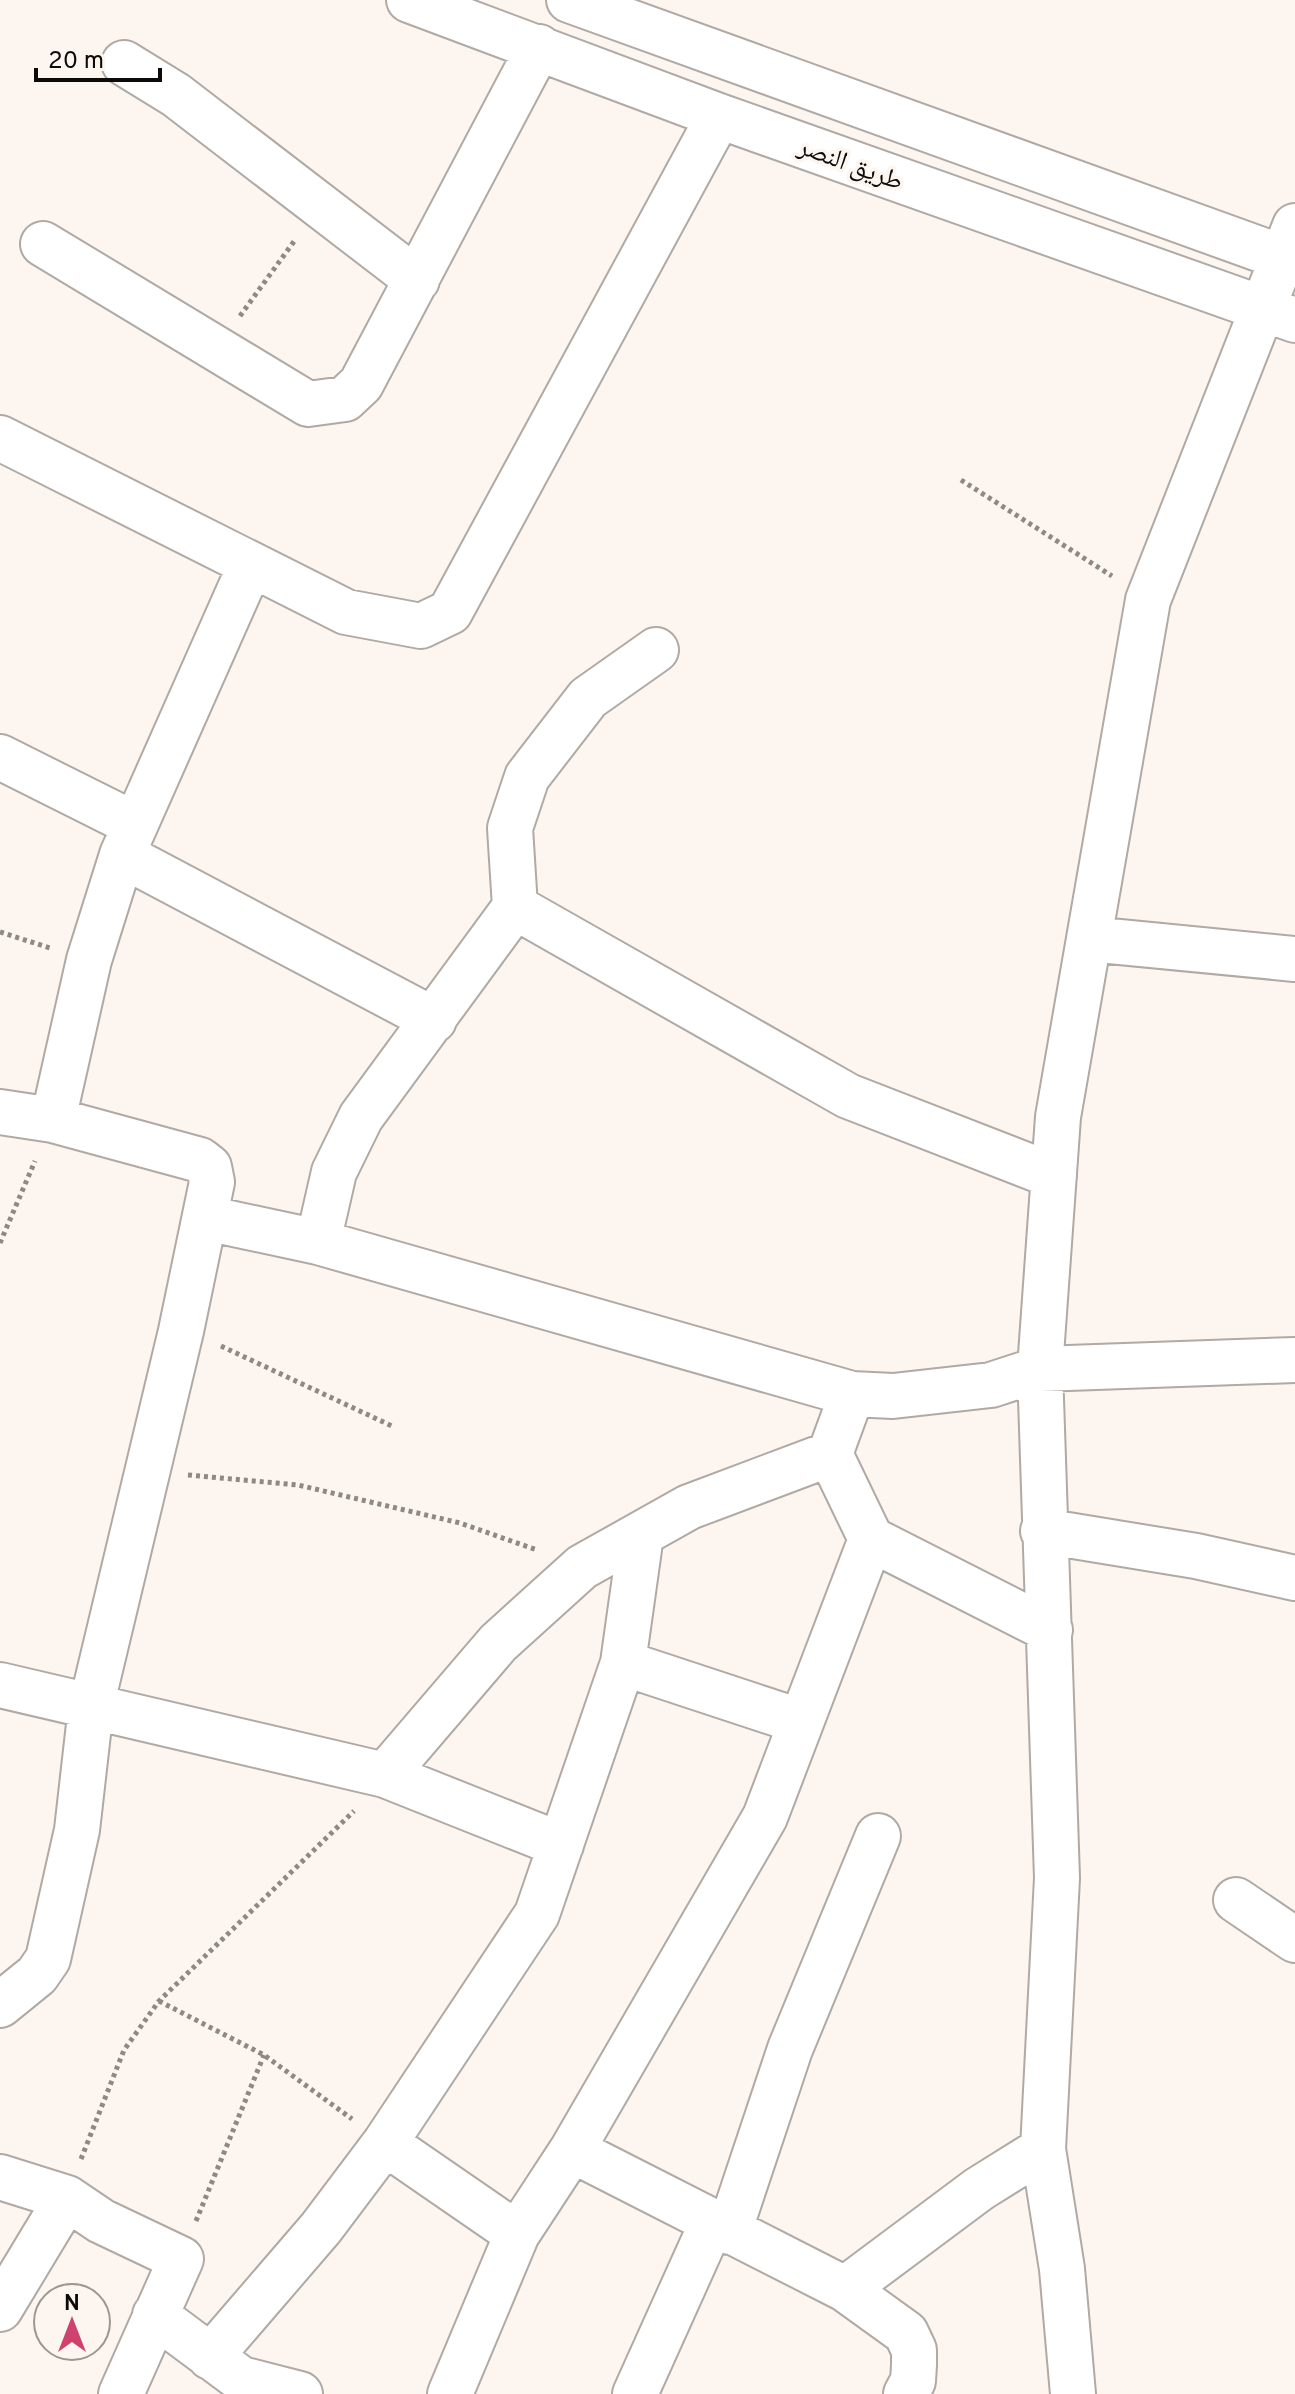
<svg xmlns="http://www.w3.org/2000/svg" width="1295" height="2394" font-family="Overpass,'Noto Naskh Arabic',sans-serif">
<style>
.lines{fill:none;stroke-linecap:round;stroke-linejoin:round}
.minor-casing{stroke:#b0a9a4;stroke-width:48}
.path{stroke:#8e8986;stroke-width:5;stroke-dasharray:4 4;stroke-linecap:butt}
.minor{stroke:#fff;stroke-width:44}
.labels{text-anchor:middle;stroke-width:7;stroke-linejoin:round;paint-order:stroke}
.street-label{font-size:26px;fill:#0d0b0a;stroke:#fcf5f0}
</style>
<rect width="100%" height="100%" fill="#fcf5f0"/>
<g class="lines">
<!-- minor casing -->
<g class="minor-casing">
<path id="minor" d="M409 0 719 116 1295 320
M569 0 1295 262
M124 63 176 95 417 280
M43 244 308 404 345 399 361 384 539 47
M0 438 346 612 421 626 450 612 719 116
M656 650 588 698 527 777 510 828 515 907 361 1117 334 1172 318 1242 852 1394 893 1396 991 1385 1040 1369 1295 1360
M0 757 134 824
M122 855 434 1020
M515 907 848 1096 1054 1176
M1089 939 1295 959
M0 1112 53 1120 200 1160 209 1167 212 1182 181 1331 91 1707 77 1830 48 1959 37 1975 0 2005
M53 1120 89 960 122 855 251 564
M206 1218 318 1242
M852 1394 830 1454 871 1539 1050 1630
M1043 1531 1196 1556 1295 1578
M623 1663 799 1721
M0 1685 385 1775 561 1845
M385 1775 498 1643 582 1567 689 1507 830 1454
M1236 1900 1295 1940
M385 2143 517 2234
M572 2150 845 2289 906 2333 914 2350V2365L913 2381 906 2394
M0 2177 67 2198 101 2221 181 2259 121 2394
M729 2232 790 2049 878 1836
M845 2289 979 2189 1043 2149
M0 2309 67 2198
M155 2315 241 2379 300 2394
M210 2357 321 2228 385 2143 537 1914 623 1663 641 1535
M450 2394 517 2234 572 2150 765 1817 871 1539
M635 2394 712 2223
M1073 2394 1062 2269 1043 2149 1057 1878 1040 1369 1058 1117 1148 600 1295 226"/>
</g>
<!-- path -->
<path class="path" d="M240 316 295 240
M961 480 1112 576
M0 932 50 948
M0 1243 35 1161
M221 1346 394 1427
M188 1475 298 1485 460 1523 537 1550
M159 2001 264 2055 352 2119
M81 2159 124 2050 159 2001 354 1811
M196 2221 264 2055"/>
<!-- minor -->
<use href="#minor" class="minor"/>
</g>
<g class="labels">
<!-- street labels -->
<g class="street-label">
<text transform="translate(851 163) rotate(20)" y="9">طريق النصر</text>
</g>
</g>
<!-- north arrow -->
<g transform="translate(72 2322)"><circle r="38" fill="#fcf5f0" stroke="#9c9794" stroke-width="2"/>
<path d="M0-6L14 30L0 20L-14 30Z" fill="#cf4270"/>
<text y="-12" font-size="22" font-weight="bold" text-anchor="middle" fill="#0d0b0a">N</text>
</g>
<!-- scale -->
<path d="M36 68v12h124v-12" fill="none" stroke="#0d0b0a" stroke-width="4"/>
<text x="48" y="68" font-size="24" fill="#0d0b0a" stroke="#fcf5f0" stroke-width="6" paint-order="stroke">20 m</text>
</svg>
